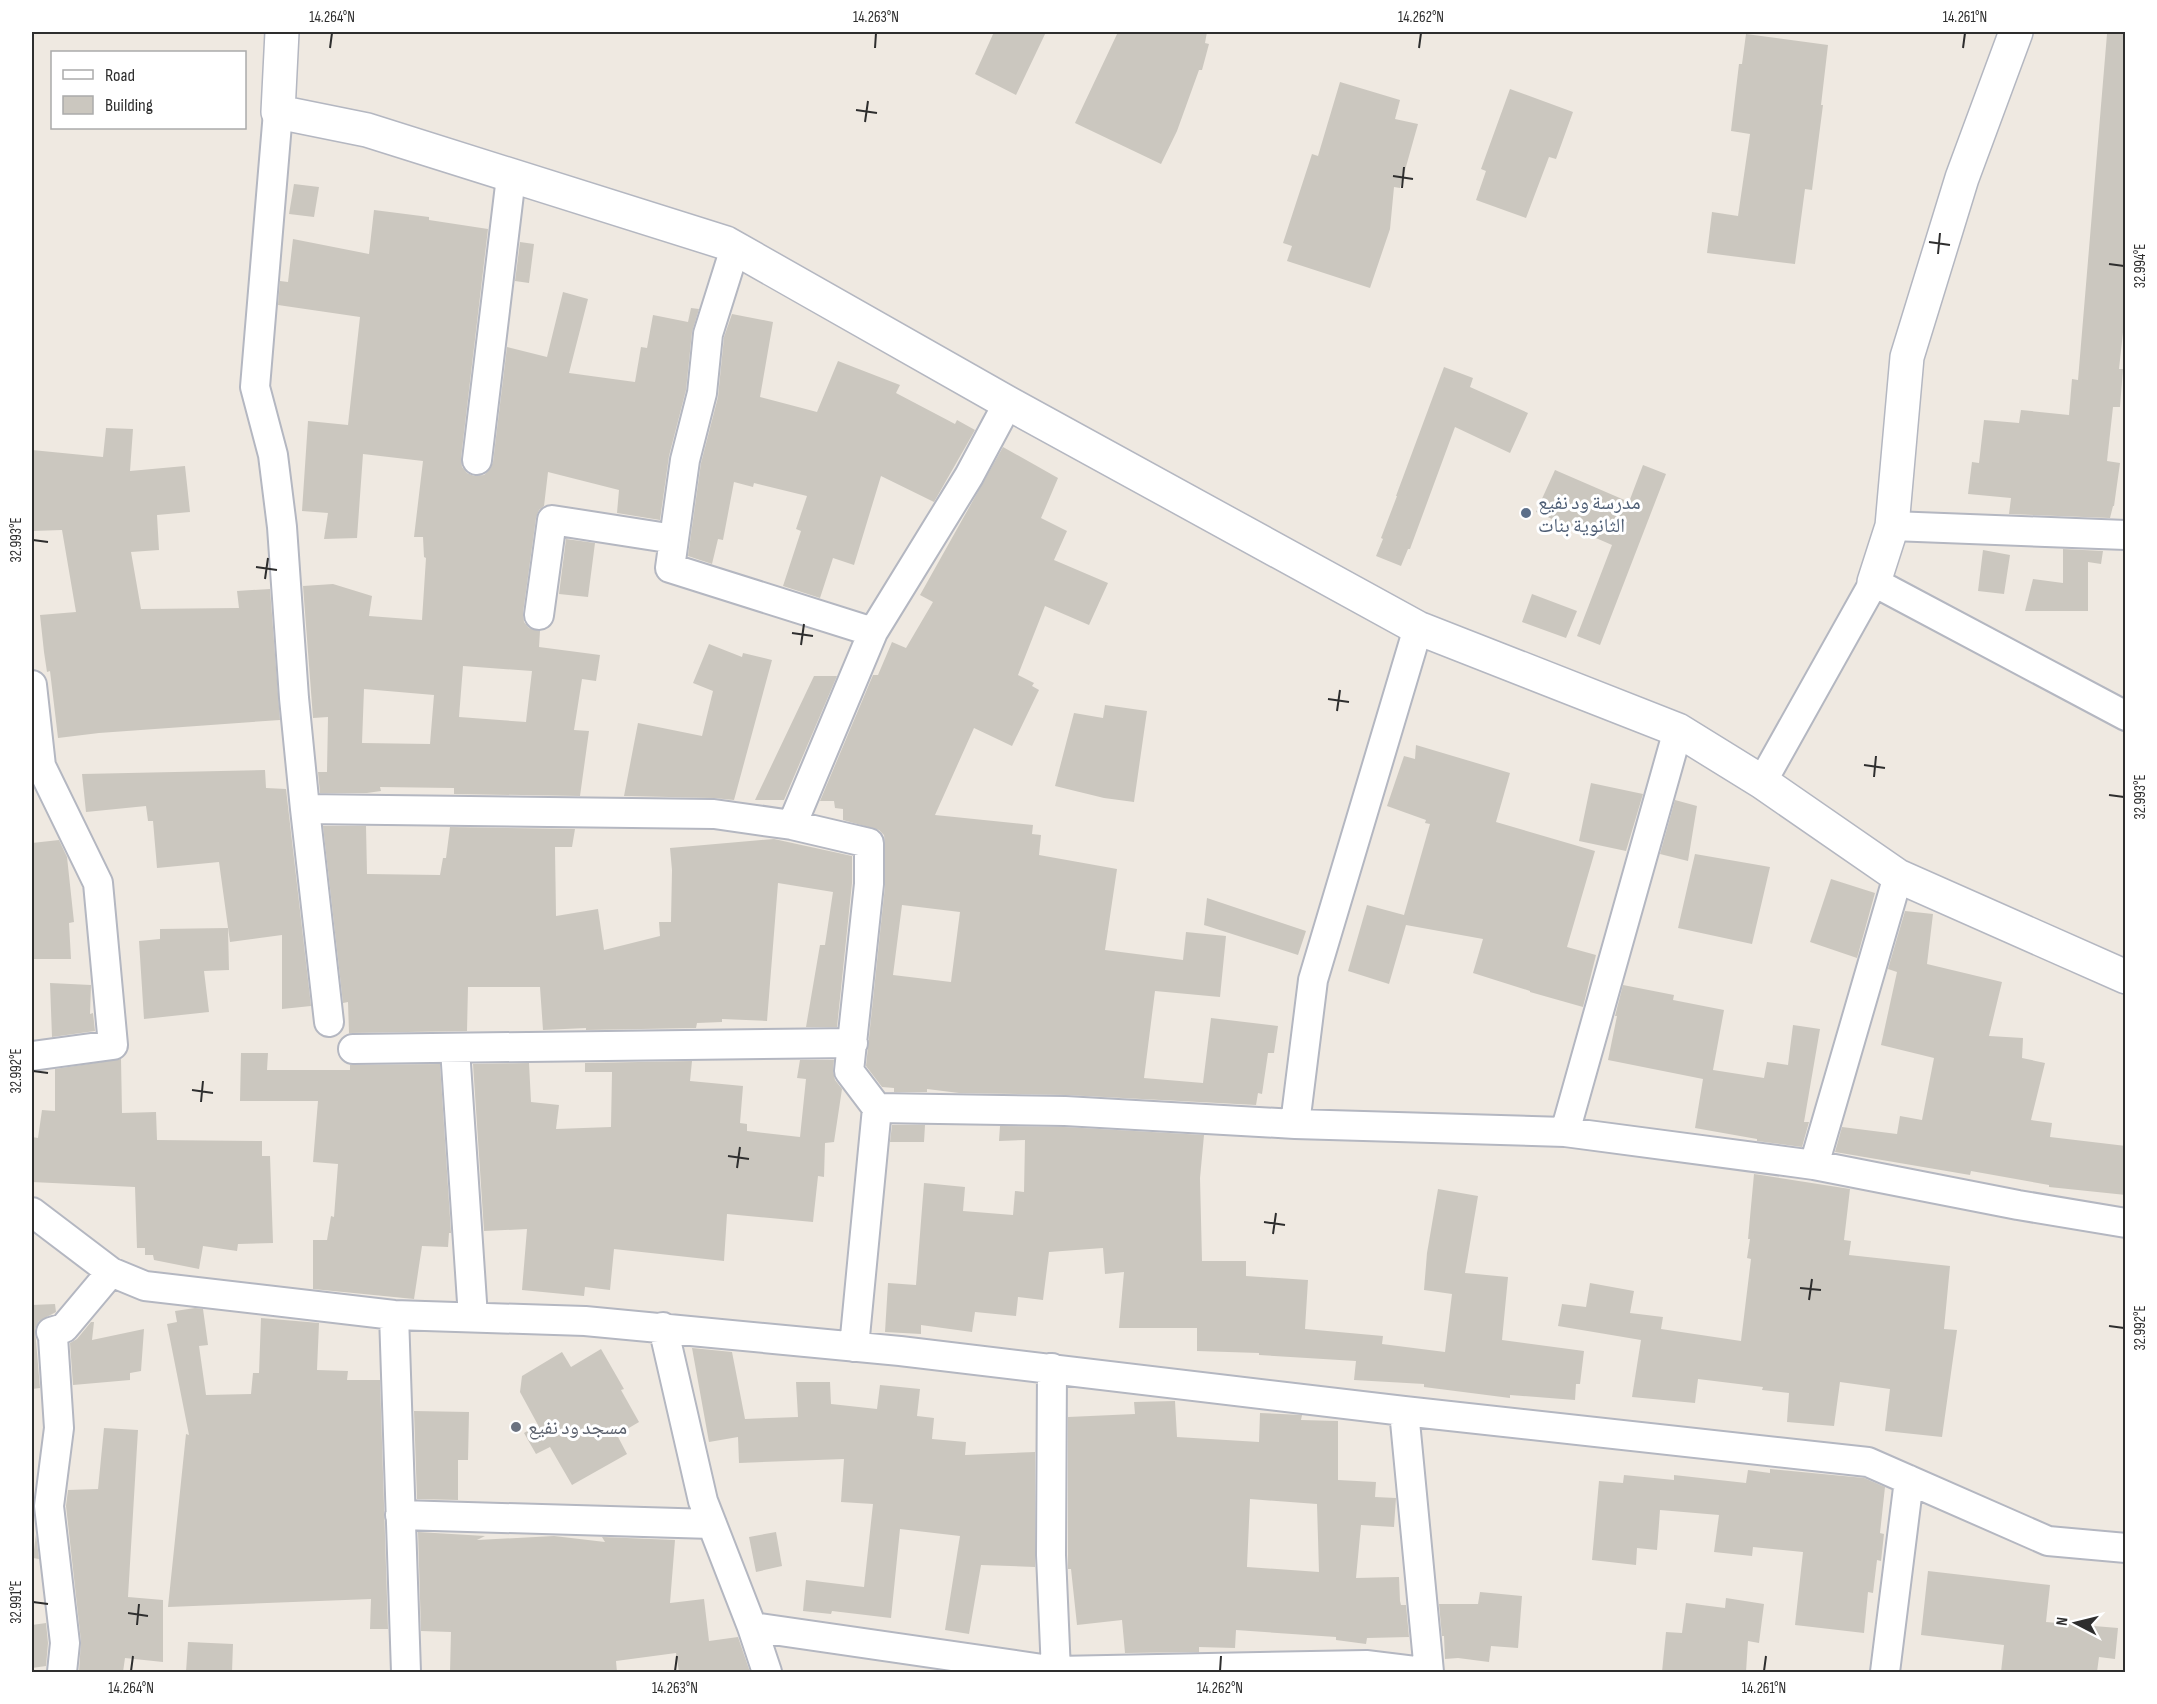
<svg xmlns="http://www.w3.org/2000/svg" width="2157" height="1704" font-family="'Sofia Sans Condensed','Noto Naskh Arabic',sans-serif">
<style>
.building{fill:#cbc7bf;fill-rule:evenodd}
.lines{fill:none;stroke-linecap:round;stroke-linejoin:round}
.street-casing{stroke:#b4b7c1;stroke-width:32}
.secondary-casing{stroke:#b4b7c1;stroke-width:36}
.street{stroke:#fff;stroke-width:28}
.secondary{stroke:#fff;stroke-width:33}
.ticks{fill:none;stroke:#2e2e2e;stroke-width:2}
.service-dot{fill:#5c6f8a;stroke:#fff;stroke-width:2}
.worship-dot{fill:#6b7280;stroke:#fff;stroke-width:2}
.labels{text-anchor:middle;stroke-width:6;stroke-linejoin:round;paint-order:stroke}
.service-label{font-size:20px;fill:#4e5e75;stroke:#fff;text-anchor:start}
.worship-label{font-size:20px;fill:#5b616d;stroke:#fff;text-anchor:start}
.neatline{fill:none;stroke:#2e2e2e;stroke-width:2}
.ticks-label{font-size:15px;text-anchor:middle;fill:#2e2e2e}
</style>
<rect width="100%" height="100%" fill="#efe9e1"/>
<!-- building -->
<path class="building" d="M994 32H1046L1016 95 975 74Z
M1118 32H1207L1205 43 1209 44 1202 70H1199L1177 131 1161 164 1075 123Z
M1746 34 1828 45 1821 105H1823L1812 190 1805 189 1795 264 1707 253 1712 212 1738 216 1750 134 1731 131 1739 64H1742Z
M2107 34H2126V305L2119 369H2123L2120 407H2113L2107 461 2120 463 2114 506H2113L2110 518 2009 514 2011 498 1968 494 1972 462 1979 463 1984 420 2019 423 2021 410 2069 415 2072 379 2078 380Z
M1340 82 1400 100 1395 119 1418 124 1400 188 1394 187 1390 229 1370 288 1287 261 1292 246 1283 243 1312 154 1318 156Z
M1510 89 1573 112 1556 159 1549 157 1526 218 1476 200 1486 171 1481 169Z
M294 184 319 187 314 217 289 214Z
M374 210 429 217V220L488 229 461 458 462 467 467 473 474 476 484 475 490 469 493 462 507 347 547 357 563 292 588 299 569 373 635 382 641 347 647 348 653 315 688 322 691 308 699 309 692 332 686 390 669 456 660 520 617 513 619 490 548 472 544 506 539 510 536 518 523 613 524 622 529 628 540 631 539 647 600 655 596 681 582 679 574 730 589 731 580 796 454 794V788L380 787 381 791 367 793H320L318 772H327L328 717 313 718 303 586 333 584 372 596 369 616 422 620 426 558 424 557 423 537H414L423 461 363 454 357 538 324 539 328 513 302 511 308 421 348 425 360 317 278 305 280 281 288 282 293 239 369 254ZM463 666 532 671 526 722 459 717ZM364 689 434 695 430 744 362 743Z
M520 242 534 244 529 283 515 281Z
M732 314 773 322 760 397 817 412 838 361 900 385 896 393 955 424 957 420 975 430 934 502 881 476 854 565 833 558 820 598 783 586 801 531 796 529 807 496 754 483 753 487 734 482 723 540 718 539 712 564 688 556 701 463 718 397 724 337Z
M1444 367 1473 378 1470 387 1528 413 1510 453 1455 427 1410 549H1408L1401 566 1376 556 1383 539 1381 538 1397 496H1396Z
M106 428 133 429 130 471 185 466 190 512 157 515 159 550 131 552 141 609 239 608 237 591 270 589 280 720 99 733 58 738 50 671 47 672 44 652 40 615 76 612 62 530 32 531V450L103 457Z
M1003 447 1058 478 1041 518 1067 531 1054 560 1108 583 1089 625 1045 606 1018 675 1034 683 1032 686 1039 690 1012 746 974 728 935 815 1033 825 1032 834 1041 835 1039 855 1117 869 1105 950 1183 960 1186 932 1226 936 1220 997 1155 991 1144 1078 1203 1083 1211 1018 1278 1026 1274 1053H1268L1262 1094 1258 1093 1256 1105 1066 1095 959 1093 927 1089V1092H894V1088L882 1087 866 1066 885 886V843L884 835 879 830 843 820V809L835 808 834 801H820L873 675H878L892 642 906 648 933 602 920 595ZM902 905 960 912 951 982 893 975Z
M1643 465 1666 474 1600 645 1577 636 1612 545 1536 512 1555 470 1629 502Z
M566 539 595 543 588 597 559 594Z
M2063 549 2103 551 2101 564 2088 562V611H2025L2033 579 2063 583Z
M1983 550 2010 555 2004 594 1978 591Z
M1532 594 1577 611 1566 638 1522 622Z
M709 644 742 657 743 653 772 660 734 800 714 798 624 796 638 723 702 736 713 691 693 683Z
M814 676H837L784 800H755Z
M1105 705 1147 711 1134 802 1104 798 1055 786 1074 713 1103 718Z
M1416 745 1510 773 1496 822 1595 851 1567 947 1596 955 1583 1007 1530 992V991L1473 973 1483 939 1406 925 1389 984 1348 971 1367 905 1404 915 1430 824 1425 823 1426 820 1387 806 1404 756 1415 759Z
M265 770 266 788 286 789 311 1006 282 1009V935L230 942 219 862 157 868 153 821H148L146 806 86 812 82 774Z
M1591 783 1643 794 1626 851 1579 841Z
M1675 800 1697 806 1688 861 1660 854Z
M323 826H366L367 874 440 875 443 858H446L450 827 575 829 572 847H555L556 916 598 909 604 950 660 936 659 922H671L672 870 670 848 774 839 852 856V883L837 1027H806L820 945H825L833 892 778 883 767 1021 722 1019V1022L697 1023 696 1028 586 1030V1028L543 1030 540 987H468L467 1031 349 1033 348 1002 343 1003Z
M59 840 67 857 74 922 69 923 71 959H32V843Z
M1695 854 1770 867 1752 944 1678 928Z
M1831 879 1875 893 1857 958 1810 942Z
M1207 898 1306 931 1298 955 1204 925Z
M1905 911 1933 914 1927 964 2002 982 1989 1036 2023 1038 2022 1058 2045 1063 2031 1120 2052 1123 2050 1137 2126 1146V1195L2049 1187V1185L1971 1171 1970 1175 1835 1152 1842 1127 1897 1134 1900 1116 1922 1120 1934 1058 1881 1045 1897 972 1888 969Z
M228 928 229 970 204 971 209 1012 144 1019 139 941 160 939V929Z
M50 983 91 985 90 1014 93 1013 95 1031 52 1037Z
M1623 985 1674 995 1673 1000 1724 1010 1713 1070 1764 1078 1767 1062 1788 1065 1793 1025 1820 1029 1804 1122H1809L1802 1147 1757 1141V1139L1695 1128 1703 1079 1608 1060 1617 1016H1615Z
M241 1053H268L267 1070H350V1065L440 1064 451 1233H449L448 1247 422 1246 414 1299 313 1289V1240H327L331 1216 334 1217 338 1164 313 1162 318 1101H240Z
M121 1059 122 1113 156 1112 157 1140 262 1141V1156H270L273 1243 238 1244 237 1251 203 1246 199 1269 154 1260 153 1255H145V1248H137L135 1187 32 1182V1137L38 1138 42 1110 55 1111V1069Z
M800 1060H834L833 1070 835 1080 842 1089 834 1142 825 1143 824 1177 818 1176 813 1222 727 1214 724 1261 614 1249 610 1290 585 1287 584 1296 522 1290 527 1229 484 1231 473 1064 529 1063 531 1102 559 1105 556 1129 611 1127 612 1072H585V1063L692 1061 690 1081 743 1086 740 1123 747 1124V1131L800 1137 806 1079 797 1078Z
M892 1125H925L924 1142H890Z
M1000 1126 1064 1127 1204 1135 1200 1178 1202 1261H1246V1276L1308 1280 1305 1329 1383 1336 1382 1344 1445 1352 1452 1294 1424 1290 1427 1253 1438 1189 1478 1196 1465 1273 1508 1277 1502 1340 1584 1351 1580 1384H1576L1575 1400 1510 1395V1398L1424 1387V1384L1354 1380 1356 1361 1259 1355V1353L1197 1351V1328H1119L1124 1272 1105 1274 1103 1248 1049 1252 1043 1300 1018 1297 1016 1316 975 1312 972 1332 921 1325V1334L885 1332 888 1283 916 1285 924 1183 965 1187 963 1211 1013 1215 1015 1191 1024 1192 1025 1140 999 1141Z
M1754 1174 1850 1189 1844 1240 1851 1241 1849 1255 1950 1266 1944 1329 1957 1330 1942 1437 1885 1431 1890 1389 1840 1382 1834 1426 1787 1422 1789 1393 1762 1390 1763 1387 1698 1379 1695 1403 1632 1397 1641 1340 1558 1326 1562 1304 1586 1307 1590 1283 1634 1291 1630 1313 1663 1317 1661 1329 1741 1341 1751 1259 1747 1258 1750 1239H1748Z
M55 1304 56 1312 39 1321 35 1329 40 1388 32 1389V1305Z
M195 1308 203 1309 208 1345 199 1346 206 1395 251 1394 253 1373H259L261 1318 319 1323 317 1370 348 1371 347 1380H380L388 1629H370L371 1599 168 1607 186 1434 189 1435 167 1324 177 1322 175 1311Z
M91 1322H94L92 1340 144 1329 141 1371 130 1373V1380L73 1385 70 1343 77 1339Z
M692 1348 732 1352 745 1419 798 1417 796 1382H830L831 1404 877 1409 880 1385 920 1389 917 1416 934 1418 932 1439 966 1442 965 1455 1035 1452V1567L981 1565 969 1634 945 1630 960 1536 900 1529 891 1618 832 1611 831 1614 803 1611 806 1580 864 1587 873 1504 841 1502 844 1459 739 1463 738 1437 709 1442Z
M601 1349 624 1389 621 1390 639 1422 617 1435 627 1454 572 1485 550 1447 536 1454 524 1433 538 1425 520 1392 522 1376 562 1352 571 1367Z
M1175 1401 1177 1437 1259 1442 1260 1413 1302 1415 1301 1420 1338 1421V1480L1376 1482 1375 1497 1396 1498 1394 1527 1361 1525 1356 1578 1399 1577 1400 1601 1401 1605H1406L1409 1637 1367 1638 1366 1644 1336 1640V1637L1236 1630 1235 1648 1199 1647V1652L1125 1653 1122 1620 1077 1625 1071 1569H1068V1417L1135 1414 1134 1402ZM1250 1499 1317 1504 1319 1572 1247 1567Z
M414 1411 469 1412 468 1460H458V1500L417 1499Z
M104 1428 138 1430 128 1597 163 1600V1662L125 1658 123 1672H79L81 1641 66 1506 68 1490 98 1489Z
M1770 1469 1864 1478 1885 1487 1880 1533 1884 1534 1881 1561 1877 1560 1873 1593 1868 1592 1864 1633 1795 1625 1803 1552 1753 1547 1752 1556 1714 1552 1719 1515 1660 1510 1657 1550 1637 1548 1636 1565 1592 1560 1599 1481 1623 1483 1624 1475 1674 1480V1475L1746 1483 1748 1470 1770 1473Z
M418 1532 485 1536 477 1540 554 1536 605 1542 602 1537 675 1540 670 1603 704 1599 709 1641 738 1637 750 1672H679L676 1653 616 1661 617 1672H450L451 1632 421 1631Z
M776 1532 782 1566 756 1572 749 1537Z
M36 1534 39 1559 33 1558Z
M1928 1571 2050 1585 2046 1622 2118 1628 2115 1659 2099 1657 2097 1672H2001L2004 1645 1921 1635Z
M1480 1592 1522 1596 1518 1648 1491 1646 1489 1662 1458 1658 1445 1659 1444 1636H1442L1439 1604H1478Z
M1726 1598 1764 1604 1759 1643 1748 1641 1746 1672H1662L1666 1632 1682 1633 1686 1603 1725 1608Z
M46 1623 48 1643 46 1666 32 1668V1625Z
M188 1642 233 1644 232 1672H186Z"/>
<g class="lines">
<!-- street casing -->
<g class="street-casing">
<path id="street" d="M278 112 255 387 273 455 282 527 294 698 305 809 714 814 792 825 869 843V884L849 1071 877 1108 854 1347
M477 460 511 177
M1892 526 2126 535
M674 539 685 460 702 393 708 334 735 248
M539 615 552 520 674 539 670 568 873 632
M32 685 41 766 98 883 113 1045 32 1056
M1762 782 1874 582 2126 716
M305 809 329 1022
M792 825 873 632 969 476 1008 403
M353 1049 853 1043
M455 1049 473 1317
M877 1108 1065 1111 1295 1124 1565 1132 1814 1165 2018 1205 2126 1223
M1295 1124 1313 980 1418 628
M1565 1132 1678 730
M1814 1165 1898 876
M32 1212 111 1272 145 1286 394 1315 585 1321 900 1351 1404 1411 1868 1462 2048 1541 2126 1548
M394 1315 406 1672
M663 1327 703 1501 752 1627 767 1672
M1052 1368 1051 1555 1056 1672
M1404 1411 1429 1672
M400 1515 712 1524
M752 1627 1056 1671 1366 1665 1423 1672
M62 1672 65 1643 49 1506 59 1428 53 1337 51 1332 64 1328 111 1272
M1885 1672 1909 1480"/>
</g>
<!-- secondary casing -->
<g class="secondary-casing">
<path id="secondary" d="M282 32 278 112 367 130 726 243 1008 403 1418 628 1678 730 1762 782 1898 876 2126 977
M1874 582 1892 526 1907 357 1962 178 2016 32"/>
</g>
<!-- street -->
<use href="#street" class="street"/>
<!-- secondary -->
<use href="#secondary" class="secondary"/>
</g>
<!-- ticks -->
<path class="ticks" d="M330 48 332 33M875 48 876 33M1419 48 1421 33M1963 48 1965 33M856 110 877 113M865 122 868 101M1393 176 1413 179M1402 188 1404 167M1929 242 1950 245M1938 254 1940 233M2109 264 2124 266M33 540 48 542M256 567 277 570M265 579 268 558M792 633 813 636M801 645 804 624M1328 699 1349 702M1337 711 1340 690M1864 765 1885 768M1874 777 1876 756M2109 795 2124 797M33 1071 48 1073M192 1090 213 1093M201 1102 203 1081M728 1156 749 1159M737 1168 740 1147M1264 1222 1285 1225M1273 1234 1276 1213M1800 1288 1821 1290M1809 1300 1812 1279M2109 1326 2124 1328M33 1602 48 1604M128 1613 148 1616M137 1625 139 1604M131 1671 133 1656M675 1671 677 1656M1220 1671 1221 1656M1764 1671 1766 1656"/>
<!-- markers -->
<circle class="service-dot" cx="1526" cy="513" r="6"/>
<circle class="worship-dot" cx="516" cy="1427" r="6"/>
<g class="labels">
<!-- service labels -->
<g class="service-label">
<text x="1538" y="509">مدرسة ود نفيع<tspan x="1538" dy="23">الثانوية بنات</tspan></text>
</g>
<!-- worship labels -->
<g class="worship-label">
<text x="528" y="1434">مسجد ود نفيع</text>
</g>
</g>
<!-- border -->
<rect width="2157" height="1704" fill="none" stroke="#ffffff" stroke-width="66"/>
<!-- legend -->
<rect x="51" y="51" width="195" height="78" fill="#ffffff" stroke="#ababab" stroke-width="1.5"/>
<rect x="63" y="70" width="30" height="9" fill="#ffffff" stroke="#ababab" stroke-width="1.5"/>
<text x="105" y="81" font-size="18" fill="#2e2e2e">Road</text>
<rect x="63" y="96" width="30" height="18" fill="#cbc7bf" stroke="#ababab" stroke-width="1.5"/>
<text x="105" y="111" font-size="18" fill="#2e2e2e">Building</text>
<!-- north arrow -->
<g transform="translate(2076 1623) rotate(277)" stroke="#ffffff" stroke-width="4.5" paint-order="stroke">
<path d="M0-4.5L10 22L0 15L-10 22Z" fill="#2e2e2e"/>
<text y="-9" font-size="16" font-weight="bold" text-anchor="middle" fill="#2e2e2e">N</text>
</g>
<rect x="33" y="33" width="2091" height="1638" class="neatline"/>
<g class="ticks-label">
<text x="332" y="22">14.264°N</text>
<text x="876" y="22">14.263°N</text>
<text x="1421" y="22">14.262°N</text>
<text x="1965" y="22">14.261°N</text>
<text transform="translate(2140 266) rotate(-90)" y="5">32.994°E</text>
<text transform="translate(16 540) rotate(-90)" y="5">32.993°E</text>
<text transform="translate(2140 797) rotate(-90)" y="5">32.993°E</text>
<text transform="translate(16 1071) rotate(-90)" y="5">32.992°E</text>
<text transform="translate(2140 1328) rotate(-90)" y="5">32.992°E</text>
<text transform="translate(16 1602) rotate(-90)" y="5">32.991°E</text>
<text x="131" y="1693">14.264°N</text>
<text x="675" y="1693">14.263°N</text>
<text x="1220" y="1693">14.262°N</text>
<text x="1764" y="1693">14.261°N</text>
</g>
</svg>
